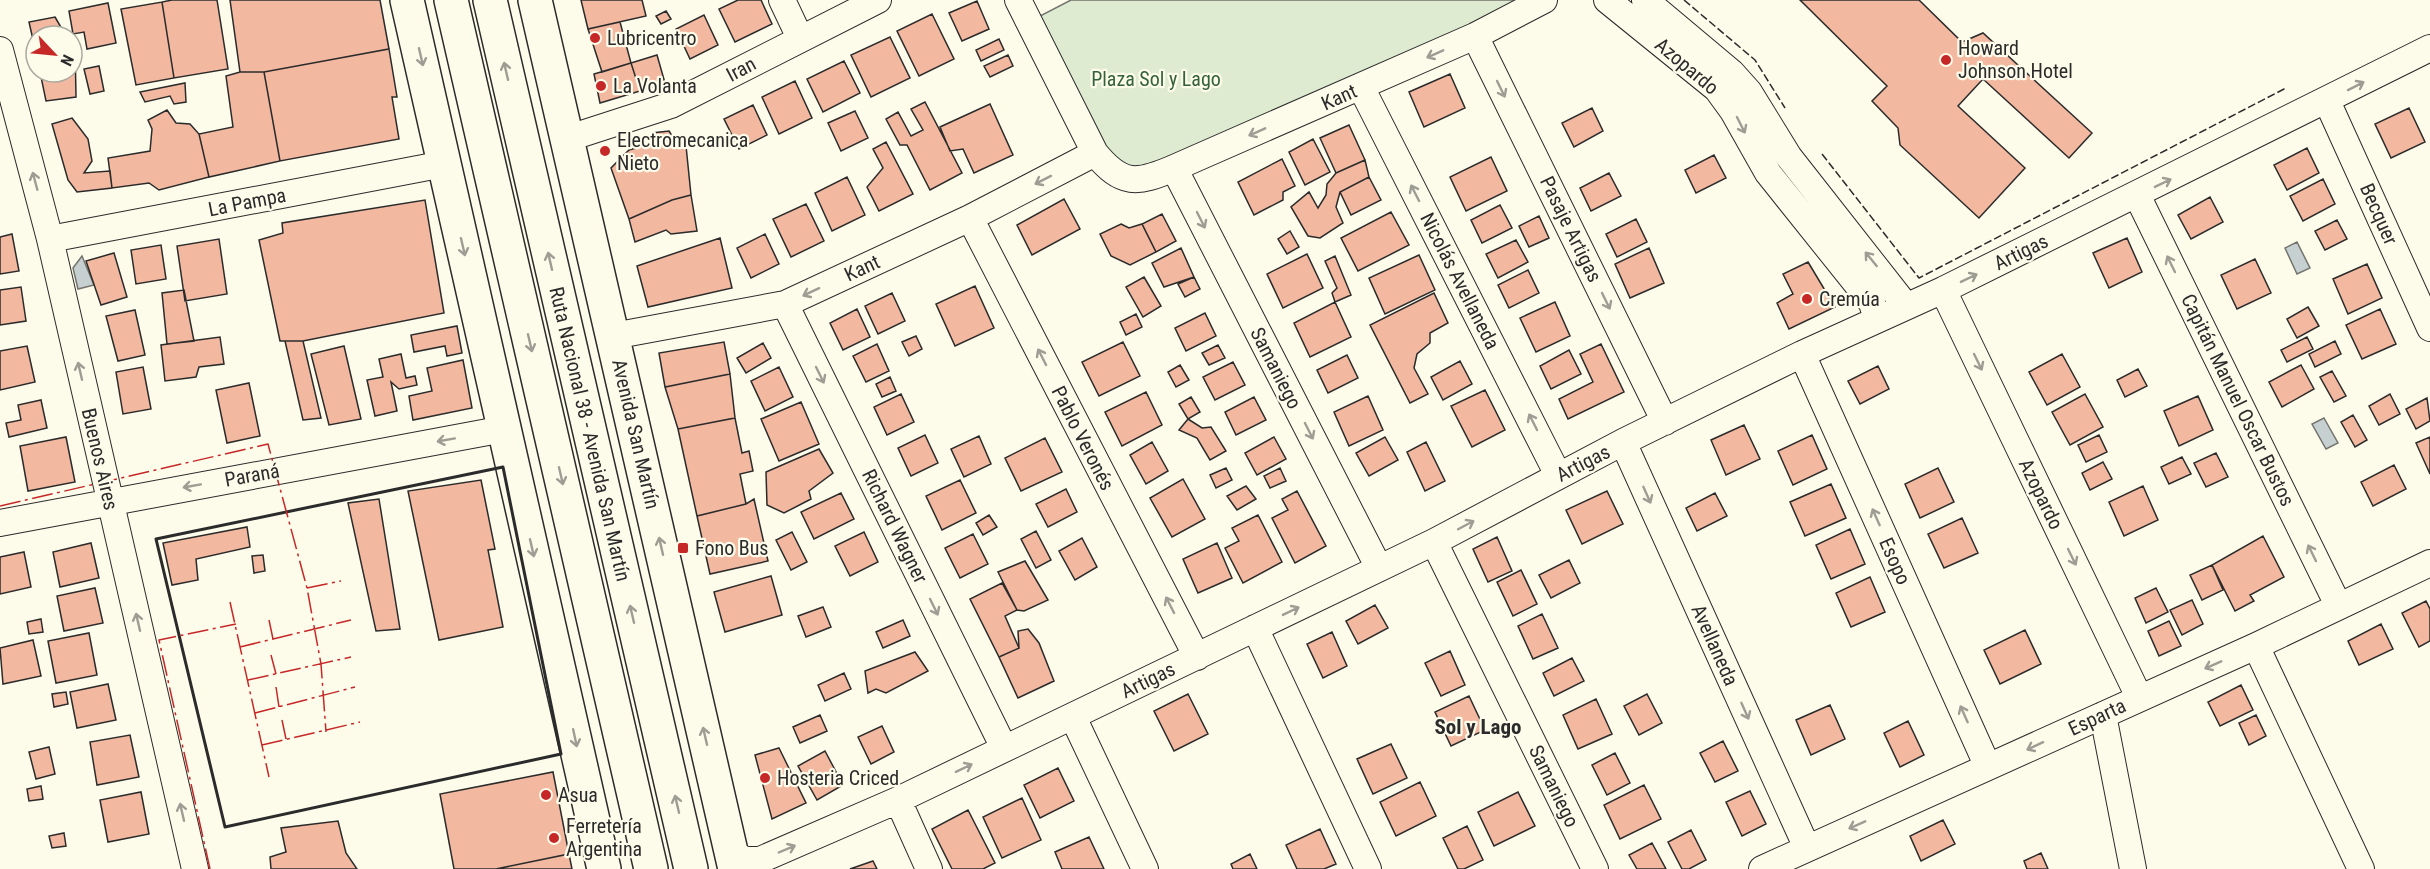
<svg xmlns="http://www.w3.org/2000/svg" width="2430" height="869" font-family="'Roboto Condensed',sans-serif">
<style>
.green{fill:#deebd1;stroke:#74746e;stroke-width:1.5}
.water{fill:#c7d0d0;stroke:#74746e;stroke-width:1.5}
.building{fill:#f2b8a0;stroke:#2b2b2b;stroke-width:1.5}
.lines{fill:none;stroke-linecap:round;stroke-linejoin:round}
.minor-casing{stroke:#2b2b2b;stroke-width:28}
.major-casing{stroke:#2b2b2b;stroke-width:36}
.minor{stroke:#fdfbea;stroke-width:26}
.major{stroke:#fdfbea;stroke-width:33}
.fence{stroke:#2b2b2b;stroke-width:1.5;stroke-dasharray:8 3;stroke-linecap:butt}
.wall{stroke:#2b2b2b;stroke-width:3}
.power{stroke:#c62828;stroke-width:1.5;stroke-dasharray:21 4.5 3 4.5;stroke-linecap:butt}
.oneway{stroke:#9e9d94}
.poi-dot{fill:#c62828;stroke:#fdfbea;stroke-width:2}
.labels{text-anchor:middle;stroke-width:4.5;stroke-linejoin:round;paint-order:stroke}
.poi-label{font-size:20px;fill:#2b2b2b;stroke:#fdfbea;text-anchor:start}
.street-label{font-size:20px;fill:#2b2b2b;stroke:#fdfbea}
.park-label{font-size:20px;fill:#34623c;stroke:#fdfbea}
.neighbourhood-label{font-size:21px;font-weight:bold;fill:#2b2b2b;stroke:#fdfbea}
</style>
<rect width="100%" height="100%" fill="#fdfbea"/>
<!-- green -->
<path class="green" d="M1071 0H1516L1475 25 1140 170H1130L1104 153 1040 16Z"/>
<!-- water -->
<path class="water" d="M2297 242 2310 268 2297 274 2285 248Z
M82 256 94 285 78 289 73 268Z
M2324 418 2338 443 2326 449 2312 424Z"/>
<!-- building -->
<path class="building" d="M172 0H217L228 69 174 78 162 2Z
M230 0H380L389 49 264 72H240Z
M581 0H642L646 16 588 29Z
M738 0H761L772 24 735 42 719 9Z
M1800 0H1919L1962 42 1983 33 2092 133 2069 158 1983 79 1958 106 2025 168 1979 218 1900 145 1898 128 1872 101 1887 86Z
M977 1 989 29 962 41 949 13Z
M162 2 174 78 136 85 121 9Z
M108 3 116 43 87 49 84 32 73 34 69 11Z
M666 11 671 19 661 24 656 16Z
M932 14 954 59 919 76 897 31Z
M704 15 718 45 690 59 676 29Z
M55 17 66 36H36V53L29 22Z
M620 22 631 63 602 72 588 29Z
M890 37 910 78 871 97 851 55Z
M999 39 1004 50 981 61 976 50Z
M72 40 75 43 76 97 46 101 40 72H72Z
M389 49 397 97H392L399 139 280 161 264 72Z
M657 55 665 83 640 91 631 63Z
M1008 55 1013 66 990 77 984 66Z
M844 61 860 93 823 112 807 79Z
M631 63 640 91 600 103 594 74Z
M99 66 104 91 90 94 84 69Z
M240 72H264L280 161 209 177 199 134 233 127 226 76Z
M1450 74 1465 108 1424 127 1409 92Z
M795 81 812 118 779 134 762 97Z
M185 83 186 102 174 104 170 96 145 102 140 92Z
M925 102 962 173 930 190 907 145H900L886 119 898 112 911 136 923 130 911 109Z
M990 104 1013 155 974 173 963 149 950 151 940 127Z
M753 105 767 135 739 149 724 119Z
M1592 108 1603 131 1574 147 1562 123Z
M2409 108 2425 142 2391 158 2375 124Z
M167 110 176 123 190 124 199 134 209 177 159 190 149 183 112 188 108 158 150 151 152 129 148 120Z
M855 111 868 138 841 151 828 123Z
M72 118 88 139 92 161 84 173 110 171 112 188 77 192 68 180 52 124Z
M1349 125 1365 160 1336 173 1320 138Z
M669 131 674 139 685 136 691 195 672 200 629 219 611 168 629 150 656 142 652 133Z
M1313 139 1330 172 1305 185 1289 152Z
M886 142 913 194 879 211 867 187 883 168 873 149Z
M2307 148 2319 173 2287 190 2274 165Z
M1714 155 1726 178 1696 193 1685 170Z
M1491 157 1507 191 1466 211 1450 177Z
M1282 159 1295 186 1283 192V200L1254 215 1238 182Z
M1365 160 1369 177 1340 192 1336 207 1343 223 1320 238 1308 236 1291 207 1309 192 1318 208 1326 195 1327 184 1336 173Z
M1609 173 1621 196 1591 211 1580 188Z
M847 177 865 215 832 231 815 193Z
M1369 177 1381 200 1351 215 1340 192Z
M2323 179 2335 204 2303 221 2290 196Z
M691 195 697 231 671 234 666 230 635 242 629 219 672 200Z
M2210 197 2223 222 2191 239 2178 215Z
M1064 199 1080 229 1032 255 1017 225Z
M425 200 444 313 303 341H280L259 240 283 233 282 223Z
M806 204 824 241 791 257 773 219Z
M1500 205 1512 228 1482 243 1471 220Z
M1391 212 1409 245 1358 271 1341 238Z
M1162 214 1176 241 1156 252 1142 224Z
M1539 216 1549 238 1529 247 1519 226Z
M1636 219 1647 242 1617 257 1606 234Z
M2337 220 2347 239 2325 250 2315 231Z
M1121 224 1129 228 1142 224 1156 252 1130 265 1111 256 1100 234Z
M1290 231 1299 247 1287 254 1278 239Z
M12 234 19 271 0 274V237Z
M765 234 779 264 751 278 737 248Z
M720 238 732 288 648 307 637 266Z
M2127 238 2142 272 2109 288 2093 253Z
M219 239 227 294 185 301 177 246Z
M1516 240 1528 262 1498 278 1486 254Z
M161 245 166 279 136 284 131 250Z
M1181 248 1194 277 1164 287 1152 263Z
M1649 248 1664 283 1630 298 1615 264Z
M114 253 127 297 101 305 86 261Z
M1307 254 1323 288 1283 308 1267 274Z
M1419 255 1435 290 1385 314 1369 278Z
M1335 256 1351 295 1335 302 1332 293 1337 288 1325 261Z
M2255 259 2271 293 2237 309 2221 275Z
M1808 262 1835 307 1789 329 1777 303 1793 294 1783 274Z
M2367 264 2382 298 2348 314 2333 279Z
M1528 270 1539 293 1509 308 1498 285Z
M1144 277 1161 306 1143 317 1126 287Z
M1194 277 1200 289 1185 297 1178 284Z
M975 286 994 328 955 346 936 304Z
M21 287 26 321 0 325V290Z
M184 290 194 341 167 344 162 293Z
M892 293 905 321 878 334 865 306Z
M1434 293 1448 323 1430 333V343L1417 354 1414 368 1428 394 1410 403 1370 325Z
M1335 302 1351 337 1310 357 1294 323Z
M1555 302 1570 336 1536 352 1520 318Z
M2308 307 2319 326 2297 338 2287 319Z
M857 309 870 337 843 350 830 323Z
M2380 309 2396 344 2362 359 2346 325Z
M135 310 145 355 118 361 106 316Z
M1205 313 1216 336 1186 351 1175 328Z
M1136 314 1142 327 1126 335 1120 322Z
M457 326 462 353 447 356 445 346 414 352 411 335Z
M916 336 922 349 909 356 902 342Z
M220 337 224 364 199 367 196 377 165 381 161 345Z
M2307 337 2313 349 2287 362 2281 350Z
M285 341H303L321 418 303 420Z
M2335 341 2341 354 2315 367 2309 354Z
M724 342 730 374 665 387 659 353Z
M1123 342 1140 376 1099 396 1082 362Z
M763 343 771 358 746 373 737 358Z
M877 344 889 371 866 382 853 356Z
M1601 344 1624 392 1568 419 1559 399 1593 382 1580 354Z
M1218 345 1225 358 1209 365 1202 353Z
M27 346 35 382 0 390V351Z
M344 346 361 419 329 425 311 354Z
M1569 350 1581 374 1551 389 1540 366Z
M401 354 406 378 415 376 417 385 399 389 391 382 397 411 375 416 367 380 383 377 379 359Z
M2062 354 2080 387 2047 405 2029 372Z
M1347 355 1358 378 1328 393 1317 370Z
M463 360 472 408 413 420 409 396 432 391 427 368Z
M1460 361 1472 384 1443 400 1431 377Z
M1233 362 1245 385 1215 400 1203 377Z
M1180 365 1189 380 1176 387 1168 372Z
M2301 365 2314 389 2282 407 2269 382Z
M1878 366 1889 389 1860 404 1848 381Z
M143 367 151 409 123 414 116 372Z
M779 367 793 397 765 411 751 381Z
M2138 369 2147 386 2125 397 2117 380Z
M2332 371 2346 396 2334 402 2320 377Z
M730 374 735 418 678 429 665 387Z
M890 377 896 391 882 397 876 384Z
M249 383 260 436 227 443 216 390Z
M1485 390 1505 430 1472 447 1451 406Z
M1146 392 1162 425 1122 446 1105 412Z
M901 394 914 422 887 435 874 407Z
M2085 394 2103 427 2070 445 2052 412Z
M2390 394 2400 414 2379 425 2369 406Z
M1368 396 1383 430 1349 446 1334 412Z
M2198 396 2213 430 2179 446 2164 411Z
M1191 397 1200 412 1188 419 1179 404Z
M1254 397 1266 420 1236 435 1225 412Z
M2427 398 2430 421 2416 429 2406 409Z
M41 400 47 428 9 437 6 423 21 420 18 405Z
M801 402 819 444 779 461 761 419Z
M2353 415 2367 440 2355 447 2341 422Z
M735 418 742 453 749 451 753 471 740 474 746 504 697 516 678 429Z
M1188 419 1202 428 1211 427 1226 451 1210 460 1197 438 1179 430Z
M1744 425 1760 459 1726 475 1711 440Z
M925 435 938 463 911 476 898 448Z
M1812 435 1827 469 1793 485 1778 451Z
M2099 435 2107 452 2086 462 2078 445Z
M979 436 991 464 964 477 951 449Z
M66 437 75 482 28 491 20 446Z
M1274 437 1286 459 1257 475 1245 453Z
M1385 437 1398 460 1369 476 1356 453Z
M2430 437V474L2416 443Z
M1045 438 1062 472 1021 491 1005 458Z
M1152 442 1168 471 1146 484 1130 455Z
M1426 442 1445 481 1425 491 1407 452Z
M819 449 833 473 809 491 811 499 784 513 767 505 766 472Z
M2216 453 2228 477 2206 487 2194 463Z
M2182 457 2191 474 2169 484 2161 467Z
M2103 462 2112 479 2090 490 2082 473Z
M2394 465 2406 489 2373 506 2361 482Z
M1226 468 1232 480 1216 488 1210 475Z
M1280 468 1286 481 1270 488 1264 476Z
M1938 468 1954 502 1920 518 1905 484Z
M1183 479 1205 519 1172 537 1150 498Z
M481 480 495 549 488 550 503 627 439 640 408 491Z
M960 480 976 513 942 530 926 496Z
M1831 484 1846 518 1805 536 1790 502Z
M1246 486 1256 499 1237 510 1227 496Z
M2143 486 2158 520 2124 536 2109 502Z
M1066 489 1077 512 1048 527 1036 504Z
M1297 491 1326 546 1295 563 1272 518 1288 510 1282 499Z
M1607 491 1623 524 1582 544 1566 510Z
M841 493 854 519 814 539 801 512Z
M1715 493 1727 516 1697 531 1686 508Z
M379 499 400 629 376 631 348 503Z
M754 499 768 561 710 574 697 516 746 504Z
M989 515 997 527 983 535 976 523Z
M1258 515 1282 562 1243 583 1225 548 1239 541 1232 528Z
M1962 518 1978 553 1944 568 1928 534Z
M247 527 250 547 196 559 198 580 172 585 163 543Z
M1850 529 1865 564 1831 579 1816 545Z
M1036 531 1051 560 1036 568 1021 539Z
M792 532 807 562 791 570 776 540Z
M864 532 878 562 850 576 835 546Z
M973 534 988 564 960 578 945 548Z
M2263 536 2284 577 2250 595 2254 601 2235 611 2212 565Z
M1497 537 1512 571 1488 582 1473 549Z
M1082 538 1097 567 1075 580 1059 551Z
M91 543 99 578 60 587 53 552Z
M1217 543 1232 578 1198 593 1183 559Z
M24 552 31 587 0 594V557Z
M263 555 265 571 254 573 252 556Z
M1569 560 1580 583 1551 598 1539 575Z
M1025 561 1048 600 1024 611 1017 610 998 572Z
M2212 565 2223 590 2202 600 2190 575Z
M1521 570 1537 604 1513 616 1497 582Z
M771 576 782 615 725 632 714 592Z
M1870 577 1885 612 1851 627 1836 593Z
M1002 583 1017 610 1005 616 1019 648 999 657 970 599Z
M95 588 103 623 64 631 57 596Z
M2156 588 2168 612 2146 623 2135 598Z
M2192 600 2203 624 2182 635 2170 610Z
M2426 601 2430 609V641L2419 647 2402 613Z
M1375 605 1388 628 1358 644 1346 621Z
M823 607 831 627 806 637 798 616Z
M1542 614 1558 648 1533 659 1518 626Z
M41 619 43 632 29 634 27 622Z
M903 620 910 636 883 648 876 632Z
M2169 621 2181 646 2159 656 2148 631Z
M2381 624 2393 649 2359 665 2348 641Z
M1028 629 1039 643 1054 681 1018 698 999 657 1019 648 1018 631Z
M2025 630 2041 664 2000 684 1984 650Z
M1332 632 1347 666 1323 678 1307 644Z
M89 633 97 675 56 683 48 641Z
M33 640 41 676 3 684 0 648Z
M1450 651 1465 685 1441 696 1425 663Z
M915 652 928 671 886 693 876 689 868 693 865 671Z
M1572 658 1584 681 1554 696 1543 673Z
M844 673 851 689 825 701 818 685Z
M108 684 116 720 77 728 70 692Z
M2241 685 2253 710 2220 726 2208 702Z
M66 692 68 704 54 707 52 694Z
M1188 694 1208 734 1174 751 1154 711Z
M1647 694 1662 723 1639 735 1624 706Z
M1469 696 1485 730 1451 746 1435 712Z
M1596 699 1612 734 1578 749 1563 715Z
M1830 705 1845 739 1811 755 1796 720Z
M820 715 827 731 800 743 793 727Z
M2256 715 2266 736 2249 745 2239 723Z
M1908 721 1924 755 1900 767 1884 733Z
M882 726 894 752 871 764 858 737Z
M130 735 139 777 97 785 90 742Z
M1723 741 1738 771 1715 782 1700 753Z
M1391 744 1407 778 1373 794 1357 759Z
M49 747 55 774 36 779 29 752Z
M779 748 806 803 772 819 755 755Z
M825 751 843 785 817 800 798 766Z
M1615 753 1630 783 1607 795 1592 765Z
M1058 768 1074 801 1040 818 1024 785Z
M553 772 569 854 496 869H454L440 794Z
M1420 782 1436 816 1396 836 1380 802Z
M1644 785 1661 819 1620 839 1604 805Z
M41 786 43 799 29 801 27 789Z
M1750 791 1766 824 1742 836 1726 802Z
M141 792 149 834 108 842 100 800Z
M1518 792 1535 826 1494 846 1478 812Z
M1022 798 1041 840 1002 858 983 817Z
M968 810 995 863 983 869H952L932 829Z
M1943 820 1955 844 1921 861 1910 836Z
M338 821 346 853 357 869H271L270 857 286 852 281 828Z
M1467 826 1483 860 1464 869H1458L1443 838Z
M1320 829 1336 864 1324 869H1297L1286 845Z
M1691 830 1706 860 1689 869H1682L1668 842Z
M64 833 66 846 52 848 49 836Z
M1089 837 1104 869H1062L1055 852Z
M1652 843 1666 869H1637L1629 855Z
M2041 853 2048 869H2027L2024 861Z
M569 854 572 869H496Z
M1250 854 1257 869H1233L1231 864Z
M873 861 877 869H850Z"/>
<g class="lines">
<!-- minor casing -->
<g class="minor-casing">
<path id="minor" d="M782 0 800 38
M1018 0 1095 153C1122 186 1137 184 1174 168L1475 36 1544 0
M1607 0 1717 89 1733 111 1768 173 1872 303 1877 319
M1645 0 1732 73 1749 92 1789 157 1906 306
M1475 36 1665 422
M0 50 50 239 195 869
M1361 87 1558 475
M2327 101 2430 328
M566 139 671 105 878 0
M1174 168 1379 568
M2137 195 2338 605
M970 218 1197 657
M50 239 444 164
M1943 290 2139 697
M785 304 1004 748
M613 336 785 304 970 218 1095 153
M1802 354 1988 767
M1623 442 1807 848
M0 523 504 429
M1434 542 1595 869
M1255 628 1368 869
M2256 646 2361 869
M2103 715 2133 869
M1073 717 1145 869
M898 800 929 869
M732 854 746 860H760L898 800 1434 542 1623 442 1802 354 1943 290 2430 48
M1762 869 2256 646 2430 563"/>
</g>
<!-- major casing -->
<g class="major-casing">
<path id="major" d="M407 0 604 869
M451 0 651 869
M490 0 691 869
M535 0 735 869"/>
</g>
<!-- minor -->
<use href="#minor" class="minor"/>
<!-- major -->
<use href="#major" class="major"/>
<!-- fence -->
<path class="fence" d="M1684 0 1755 60 1785 108
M1822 154 1919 278 2286 88"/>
<!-- wall -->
<path class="wall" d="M503 467 561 754 225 827 156 539Z"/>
<!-- power -->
<path class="power" d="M0 506 268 444 307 588 321 664 326 732
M307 588 341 581
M230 602 269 777
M269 620 273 639
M240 647 351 620
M271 655 276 674
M248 680 351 657
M276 687 279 707
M255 713 355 687
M282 720 286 739
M262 745 360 722
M210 869 159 640 236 624"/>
</g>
<!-- one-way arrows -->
<defs><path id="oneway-shaft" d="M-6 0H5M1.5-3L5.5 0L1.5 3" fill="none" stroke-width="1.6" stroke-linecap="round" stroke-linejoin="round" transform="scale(1.5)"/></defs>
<g class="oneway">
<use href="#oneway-shaft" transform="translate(1435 54) rotate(156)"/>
<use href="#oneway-shaft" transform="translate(421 57) rotate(77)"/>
<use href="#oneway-shaft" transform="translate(506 71) rotate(-103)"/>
<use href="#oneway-shaft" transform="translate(2356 86) rotate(-27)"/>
<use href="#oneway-shaft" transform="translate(1501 89) rotate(64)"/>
<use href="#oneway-shaft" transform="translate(1741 125) rotate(63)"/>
<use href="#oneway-shaft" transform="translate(1257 132) rotate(156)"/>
<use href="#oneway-shaft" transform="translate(1043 180) rotate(153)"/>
<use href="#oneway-shaft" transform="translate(35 181) rotate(-105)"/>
<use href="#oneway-shaft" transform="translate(2163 183) rotate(-26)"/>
<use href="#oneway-shaft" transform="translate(1415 193) rotate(-117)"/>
<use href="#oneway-shaft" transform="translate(1201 220) rotate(63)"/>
<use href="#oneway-shaft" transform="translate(463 247) rotate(77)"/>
<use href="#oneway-shaft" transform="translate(1871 259) rotate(-129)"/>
<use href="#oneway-shaft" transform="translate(550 261) rotate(-103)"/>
<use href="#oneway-shaft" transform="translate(2171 264) rotate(-116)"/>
<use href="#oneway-shaft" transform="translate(1969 278) rotate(-26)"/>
<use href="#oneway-shaft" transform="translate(811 292) rotate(155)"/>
<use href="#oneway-shaft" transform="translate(1606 301) rotate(64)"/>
<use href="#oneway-shaft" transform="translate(530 343) rotate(77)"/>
<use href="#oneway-shaft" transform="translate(1042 357) rotate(-117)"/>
<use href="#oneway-shaft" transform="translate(1978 362) rotate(64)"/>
<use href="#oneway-shaft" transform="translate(80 371) rotate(-103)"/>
<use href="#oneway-shaft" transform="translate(820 375) rotate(64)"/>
<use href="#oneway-shaft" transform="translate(1533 422) rotate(-117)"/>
<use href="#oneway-shaft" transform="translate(1309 431) rotate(63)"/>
<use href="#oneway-shaft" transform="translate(446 440) rotate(170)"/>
<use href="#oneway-shaft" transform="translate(561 476) rotate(77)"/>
<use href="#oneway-shaft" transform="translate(192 486) rotate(170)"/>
<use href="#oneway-shaft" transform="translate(1647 495) rotate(66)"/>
<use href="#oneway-shaft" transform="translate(1876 517) rotate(-114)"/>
<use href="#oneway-shaft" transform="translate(1466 525) rotate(-28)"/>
<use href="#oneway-shaft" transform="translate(661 546) rotate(-103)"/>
<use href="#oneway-shaft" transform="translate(532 548) rotate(77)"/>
<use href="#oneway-shaft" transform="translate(2312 553) rotate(-116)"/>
<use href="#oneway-shaft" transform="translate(2072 557) rotate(64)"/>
<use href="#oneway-shaft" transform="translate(1170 605) rotate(-117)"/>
<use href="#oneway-shaft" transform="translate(934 607) rotate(64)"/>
<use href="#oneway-shaft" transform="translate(1291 611) rotate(-26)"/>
<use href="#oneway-shaft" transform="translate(632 614) rotate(-103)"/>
<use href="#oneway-shaft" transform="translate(138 622) rotate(-103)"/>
<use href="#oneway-shaft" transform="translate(2213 665) rotate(156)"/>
<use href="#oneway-shaft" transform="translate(1745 711) rotate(66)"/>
<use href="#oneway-shaft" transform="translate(1964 714) rotate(-114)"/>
<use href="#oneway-shaft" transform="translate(705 736) rotate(-103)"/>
<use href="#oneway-shaft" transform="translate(575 738) rotate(78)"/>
<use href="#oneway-shaft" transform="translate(2035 746) rotate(155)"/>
<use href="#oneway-shaft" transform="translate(964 768) rotate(-26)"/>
<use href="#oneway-shaft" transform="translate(677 804) rotate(-103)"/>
<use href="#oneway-shaft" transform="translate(182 812) rotate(-103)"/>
<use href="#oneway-shaft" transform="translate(1857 825) rotate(156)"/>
<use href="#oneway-shaft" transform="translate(787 849) rotate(-23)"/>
</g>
<!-- markers -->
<g class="poi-dot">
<circle cx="595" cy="38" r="6"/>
<circle cx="1946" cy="60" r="6"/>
<circle cx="601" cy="86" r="6"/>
<circle cx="605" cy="151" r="6"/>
<circle cx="1807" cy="299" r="6"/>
<rect x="677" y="542" width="12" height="12" rx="3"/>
<circle cx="765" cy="778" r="6"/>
<circle cx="546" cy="795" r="6"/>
<circle cx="554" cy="838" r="6"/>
</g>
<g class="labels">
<!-- poi labels -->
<g class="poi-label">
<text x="607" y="45">Lubricentro</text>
<text x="1958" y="55">Howard<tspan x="1958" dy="23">Johnson Hotel</tspan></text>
<text x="613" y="93">La Volanta</text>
<text x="617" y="147">Electromecanica<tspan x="617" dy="23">Nieto</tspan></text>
<text x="1819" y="306">Cremúa</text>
<text x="695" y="555">Fono Bus</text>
<text x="777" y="785">Hosteria Criced</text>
<text x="558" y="802">Asua</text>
<text x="566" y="833">Ferretería<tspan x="566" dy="23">Argentina</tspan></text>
</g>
<!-- street labels -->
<g class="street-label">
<text transform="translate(1687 66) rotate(40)" y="7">Azopardo</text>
<text transform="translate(741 69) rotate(-28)" y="7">Iran</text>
<text transform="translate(1339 97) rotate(-24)" y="7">Kant</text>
<text transform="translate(247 202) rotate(-11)" y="7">La Pampa</text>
<text transform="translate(2379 214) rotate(66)" y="7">Becquer</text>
<text transform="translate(1571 229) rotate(64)" y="7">Pasaje Artigas</text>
<text transform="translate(2021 252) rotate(-26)" y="7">Artigas</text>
<text transform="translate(862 268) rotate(-25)" y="7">Kant</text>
<text transform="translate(1460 281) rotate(63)" y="7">Nicolás Avellaneda</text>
<text transform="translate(1276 368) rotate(63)" y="7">Samaniego</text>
<text transform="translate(2238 400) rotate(64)" y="7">Capitán Manuel Oscar Bustos</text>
<text transform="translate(590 434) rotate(77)" y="7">Ruta Nacional 38 - Avenida San Martín</text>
<text transform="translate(636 434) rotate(77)" y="7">Avenida San Martín</text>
<text transform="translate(1083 438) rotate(63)" y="7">Pablo Veronés</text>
<text transform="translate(100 459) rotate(77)" y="7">Buenos Aires</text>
<text transform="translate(1583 463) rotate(-27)" y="7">Artigas</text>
<text transform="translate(252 475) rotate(-10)" y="7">Paraná</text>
<text transform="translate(2041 494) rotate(64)" y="7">Azopardo</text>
<text transform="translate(895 526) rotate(64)" y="7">Richard Wagner</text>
<text transform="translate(1895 561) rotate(66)" y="7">Esopo</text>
<text transform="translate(1715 645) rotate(66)" y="7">Avellaneda</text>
<text transform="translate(1148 680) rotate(-26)" y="7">Artigas</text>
<text transform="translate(2097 717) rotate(-25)" y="7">Esparta</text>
<text transform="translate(1554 786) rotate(64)" y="7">Samaniego</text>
</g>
<!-- park labels -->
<g class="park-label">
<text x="1156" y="86">Plaza Sol y Lago</text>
</g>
<!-- neighbourhood labels -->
<g class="neighbourhood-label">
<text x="1478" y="734">Sol y Lago</text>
</g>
</g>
<!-- north arrow -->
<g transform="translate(54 54) rotate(116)"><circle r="28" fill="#fdfbea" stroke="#a9a89e" stroke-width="1.5"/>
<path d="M0-4.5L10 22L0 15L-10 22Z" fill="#c62828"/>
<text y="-9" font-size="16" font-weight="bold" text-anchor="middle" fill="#2b2b2b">N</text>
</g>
</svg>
